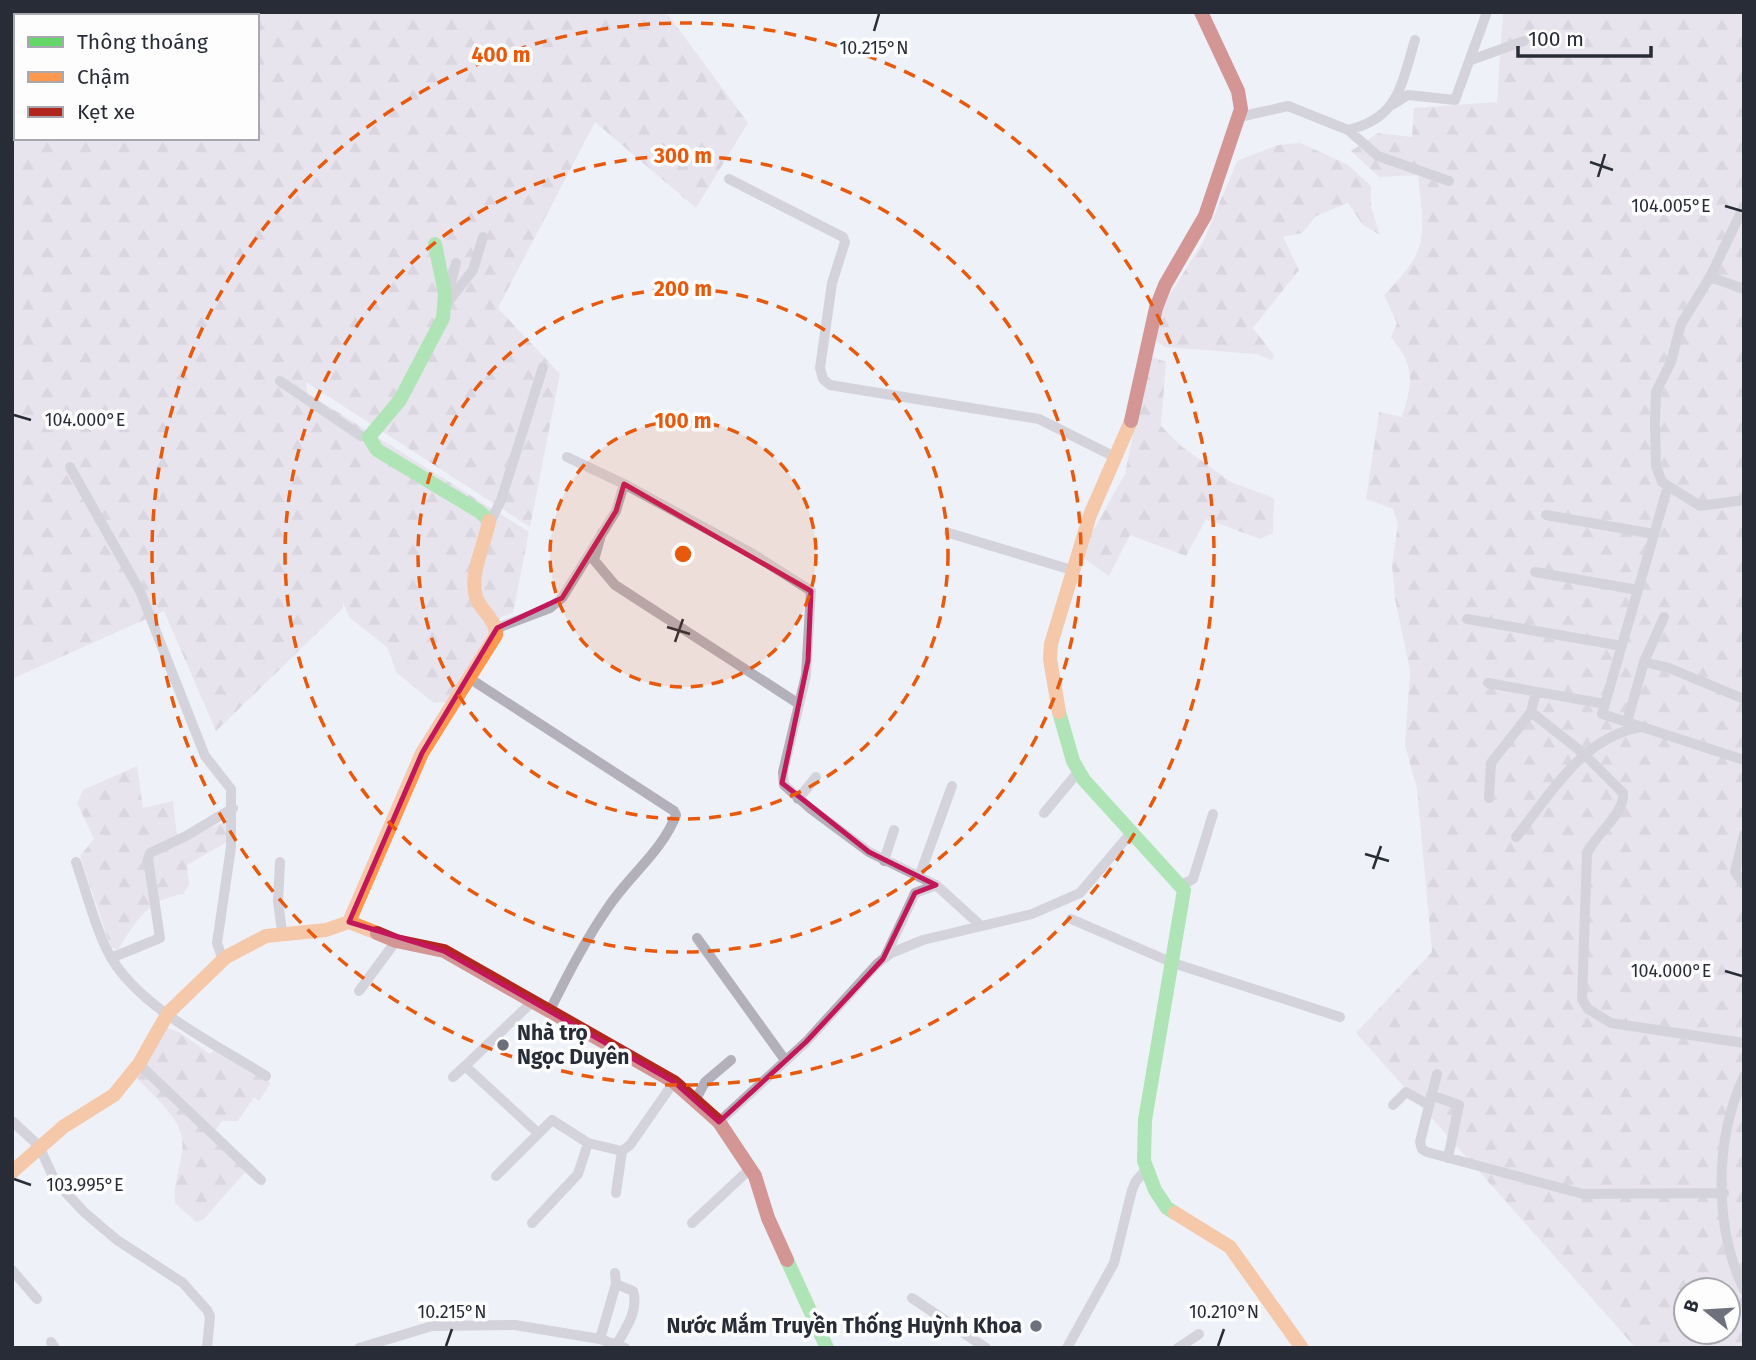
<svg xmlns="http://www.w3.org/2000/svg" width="1756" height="1360" font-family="'Fira Sans',sans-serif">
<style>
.forest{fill:url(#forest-firs);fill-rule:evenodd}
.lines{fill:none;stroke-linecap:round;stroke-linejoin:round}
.street{stroke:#b3b0bb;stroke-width:10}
.fast{stroke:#63d668;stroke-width:14}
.slow{stroke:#ff974d;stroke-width:14}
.jam{stroke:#b3261e;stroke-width:14}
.marked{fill:none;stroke:#c2185b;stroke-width:5;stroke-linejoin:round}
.ticks{fill:none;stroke:#282c37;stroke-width:2.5}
.ring{fill:none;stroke:#e8590c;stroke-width:3.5;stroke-dasharray:12 9}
.poi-dot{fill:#6e717b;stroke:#fdfdfd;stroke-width:2.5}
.labels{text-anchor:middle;stroke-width:7;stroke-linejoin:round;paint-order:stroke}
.poi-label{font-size:21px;font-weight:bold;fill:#282c37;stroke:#fdfdfd;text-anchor:start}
.ticks-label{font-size:18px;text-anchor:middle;fill:#282c37;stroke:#fdfdfd;stroke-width:7;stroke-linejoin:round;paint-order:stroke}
.centre{fill:#e8590c;stroke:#fdfdfd;stroke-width:3.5}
.ring-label{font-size:21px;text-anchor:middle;font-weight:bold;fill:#e8590c;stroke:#fdfdfd;stroke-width:7;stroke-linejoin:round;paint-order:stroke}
</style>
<defs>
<pattern id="forest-firs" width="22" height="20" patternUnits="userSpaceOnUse" patternTransform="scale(1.75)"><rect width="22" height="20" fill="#e1d4e3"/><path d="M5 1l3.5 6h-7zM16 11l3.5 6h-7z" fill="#c1b6c3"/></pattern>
</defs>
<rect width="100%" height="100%" fill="#eff1f8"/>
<!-- forest -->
<path class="forest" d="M12 12H666L748 123 696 208 595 122 498 308 560 374 530 527 306 382 308 397 312 396 529 532 513 613 501 617 450 702 434 703 397 673 387 647 350 618 343 603V608L216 731 164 611 12 679ZM16 16H257V138H16Z
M1503 12H1744V1348H1636L1356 1033 1432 952 1417 789 1405 745 1410 670 1395 599 1392 565 1398 524 1393 509 1366 499 1379 412 1402 417C1413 382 1415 366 1391 337L1397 323 1384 295C1431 248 1424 236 1418 175L1379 177 1351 151 1378 133 1412 137 1414 108 1497 102ZM1686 1290H1728V1332H1686Z
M1300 143 1347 164 1371 186V207L1380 235 1363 225 1348 203 1316 216 1302 233 1283 237 1299 270 1253 328 1274 355 1272 360 1256 354 1165 347 1156 341 1161 309 1204 240 1237 161 1278 145Z
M1149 356 1166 362 1161 426 1181 446 1231 482 1274 498 1273 533 1260 539 1206 519 1186 556 1130 535 1109 576 1084 558 1089 538 1125 474Z
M137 766 143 808 173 801 177 835 184 839 224 822 229 825 227 842 187 865 189 885 183 894C147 900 136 921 118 950L111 947 109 942 80 856 94 839 77 803 83 790Z
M164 1027 179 1032 210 1054 216 1048 271 1083 259 1101 254 1097 238 1121H222L213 1134 247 1170 203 1220 196 1222 175 1203C172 1181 185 1159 182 1138 179 1116 150 1093 136 1077Z"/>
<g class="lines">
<!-- street -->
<path class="street" d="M1471 60 1524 41
M1392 105 1408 95 1455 100 1487 12
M1239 117 1288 106 1348 130 1378 156 1449 181
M1348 130C1399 118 1401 85 1415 40
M729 179 843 237 845 242 832 283 820 368 823 379 830 385 1039 419 1115 457
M1744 206 1710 277 1681 324 1671 362 1656 392 1655 424 1656 466 1662 482 1700 506 1744 500
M456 263 445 306 473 270 483 237
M1710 277 1744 289
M280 381 361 436 369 437
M70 467 140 591 205 756 231 789V847L217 943 223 960
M624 484 753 554 811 591 806 675 783 772 784 785 811 809 869 852 936 885 979 924
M1668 486 1602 714 1744 760
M1546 515 1654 534
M489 525 501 500 543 367
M602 532 594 560 615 585 799 704
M949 533 1072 570
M1535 572 1638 590
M1467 619 1622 646
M497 628 550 608 562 598 616 511 624 484 567 457
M1644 662 1669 668 1744 699
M469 678 674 811 676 815C663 850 629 876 609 906 586 939 568 974 550 1010
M1488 683 1605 704
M1536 692 1531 712 1583 753 1623 793C1625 814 1595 834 1587 854L1582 999 1588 1009 1611 1023 1744 1043
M1627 722 1644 662 1664 617
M1489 798 1491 763 1531 712
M798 799 816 777
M1044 813 1079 771
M1744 835 1735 872 1744 884
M1516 837C1550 795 1582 737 1641 727
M884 861 894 830
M76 862C86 890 97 935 112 959 142 1009 217 1045 266 1076
M280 862 278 901 282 932
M919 877 952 786
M1180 886 1193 879 1213 814
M1071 919 1173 963 1340 1017
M697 938 785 1060
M885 957 915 893 936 885
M111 958 160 938 148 859 150 853 186 836 233 808
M359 991 396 941
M532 1002 465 1066 538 1133
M139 1064 261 1180
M1437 1074 1420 1142 1422 1149 1427 1152 1583 1194 1724 1193
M1744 1076C1714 1141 1714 1226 1744 1290
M453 1077 465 1066
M1431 1095 1459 1105 1448 1158
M695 1101 705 1082 731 1060
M1393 1105 1406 1092 1429 1105
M12 1121 39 1146 55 1181 85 1213 117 1240 183 1283 207 1310 210 1316 207 1348
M719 1122 806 1042 877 964 891 953 923 940 1032 914 1080 893 1130 834
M496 1176 552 1120 588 1143 622 1151 630 1145 674 1082
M616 1193 622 1151
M532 1223 578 1174 588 1143
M692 1223 751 1168
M12 1270 37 1299
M616 1284 633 1291C639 1310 626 1328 617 1344
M912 1298 986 1348
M600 1339 616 1284 615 1273
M51 1342 55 1348
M359 1348 432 1326 515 1325 600 1339 625 1348
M1067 1348 1114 1263 1132 1190 1136 1181 1147 1169
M1178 1348 1199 1334"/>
<!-- fast -->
<path class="fast" d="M435 244 445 294 443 318 400 400 369 437 377 450 480 512 489 521
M1059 712 1073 761 1084 780 1184 890 1145 1120 1144 1161 1155 1190 1167 1208 1175 1213
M787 1260 827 1348"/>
<!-- slow -->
<path class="slow" d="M1059 712 1050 659 1051 644 1090 515 1131 421
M349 922 422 753 496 635C496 618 481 612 476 597 469 573 485 545 489 521
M12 1172 63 1127 114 1095 139 1064 168 1013 226 957 266 936 326 930 349 922 377 933
M1175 1213 1230 1247 1302 1348"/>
<!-- jam -->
<path class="jam" d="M1131 421 1156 308 1165 285 1205 216 1241 109 1238 91 1201 12
M377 933 396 941 444 951 674 1082 719 1122 755 1176 768 1218 787 1260"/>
</g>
<!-- marked area -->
<path d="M0 0H1756V1360H0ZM624 484 811 591 808 661 782 783 869 852 936 885 915 893 883 959 806 1042 719 1122 674 1082 444 951 349 922 422 753 497 628 562 598 616 511Z" fill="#eff1f8" fill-opacity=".55" fill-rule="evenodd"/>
<path class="marked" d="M624 484 811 591 808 661 782 783 869 852 936 885 915 893 883 959 806 1042 719 1122 674 1082 444 951 349 922 422 753 497 628 562 598 616 511Z"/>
<!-- ticks -->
<path class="ticks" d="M874 31 879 14M1590 162 1613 170M1598 177 1605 154M1725 206 1742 211M14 415 31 420M667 627 690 634M675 642 683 619M1365 854 1389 861M1373 869 1381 846M1725 971 1742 976M14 1179 31 1185M446 1346 452 1329M1218 1346 1224 1329"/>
<!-- distance rings -->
<circle cx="683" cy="554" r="133" fill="#e8590c" fill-opacity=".12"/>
<g class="ring">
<circle cx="683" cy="554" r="133"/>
<circle cx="683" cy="554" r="265"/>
<circle cx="683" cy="554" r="398"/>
<circle cx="683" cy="554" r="531"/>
</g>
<!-- markers -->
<g class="poi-dot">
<circle cx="503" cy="1045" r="7"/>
<circle cx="1036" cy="1326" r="7"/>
</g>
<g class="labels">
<!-- poi labels -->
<g class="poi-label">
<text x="517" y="1040">Nhà trọ<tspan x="517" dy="24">Ngọc Duyên</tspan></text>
<text x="1022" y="1333" text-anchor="end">Nước Mắm Truyền Thống Huỳnh Khoa</text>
</g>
</g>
<g class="ticks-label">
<text x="874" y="54">10.215°N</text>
<text x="1671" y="212">104.005°E</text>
<text x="85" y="426">104.000°E</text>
<text x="1671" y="977">104.000°E</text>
<text x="85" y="1191">103.995°E</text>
<text x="452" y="1318">10.215°N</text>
<text x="1224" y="1318">10.210°N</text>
</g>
<circle cx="683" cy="554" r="10" class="centre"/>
<g class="ring-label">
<text x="501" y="62">400 m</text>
<text x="683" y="163">300 m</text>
<text x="683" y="296">200 m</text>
<text x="683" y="428">100 m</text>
</g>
<!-- border -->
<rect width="1756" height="1360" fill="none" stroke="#282c37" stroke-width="28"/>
<!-- legend -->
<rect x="14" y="14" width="245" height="126" fill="#fdfdfd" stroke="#a8a9ae" stroke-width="2"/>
<rect x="28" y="37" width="35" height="10" fill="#63d668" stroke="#a8a9ae" stroke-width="2"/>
<text x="77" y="49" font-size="21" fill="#282c37">Thông thoáng</text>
<rect x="28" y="72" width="35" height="10" fill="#ff974d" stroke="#a8a9ae" stroke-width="2"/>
<text x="77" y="84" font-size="21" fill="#282c37">Chậm</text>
<rect x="28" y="107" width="35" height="10" fill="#b3261e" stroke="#a8a9ae" stroke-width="2"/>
<text x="77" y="119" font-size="21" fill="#282c37">Kẹt xe</text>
<!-- north arrow -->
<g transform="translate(1707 1311) rotate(288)"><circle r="33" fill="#fdfdfd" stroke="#a8a9ae" stroke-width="2"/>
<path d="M0-5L12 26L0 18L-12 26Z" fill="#6e717b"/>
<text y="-10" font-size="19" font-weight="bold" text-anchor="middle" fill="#282c37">B</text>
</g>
<!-- scale -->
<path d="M1518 46v10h133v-10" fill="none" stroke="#282c37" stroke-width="3.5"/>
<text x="1528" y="46" font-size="21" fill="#282c37" stroke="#fdfdfd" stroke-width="5" paint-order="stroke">100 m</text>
</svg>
